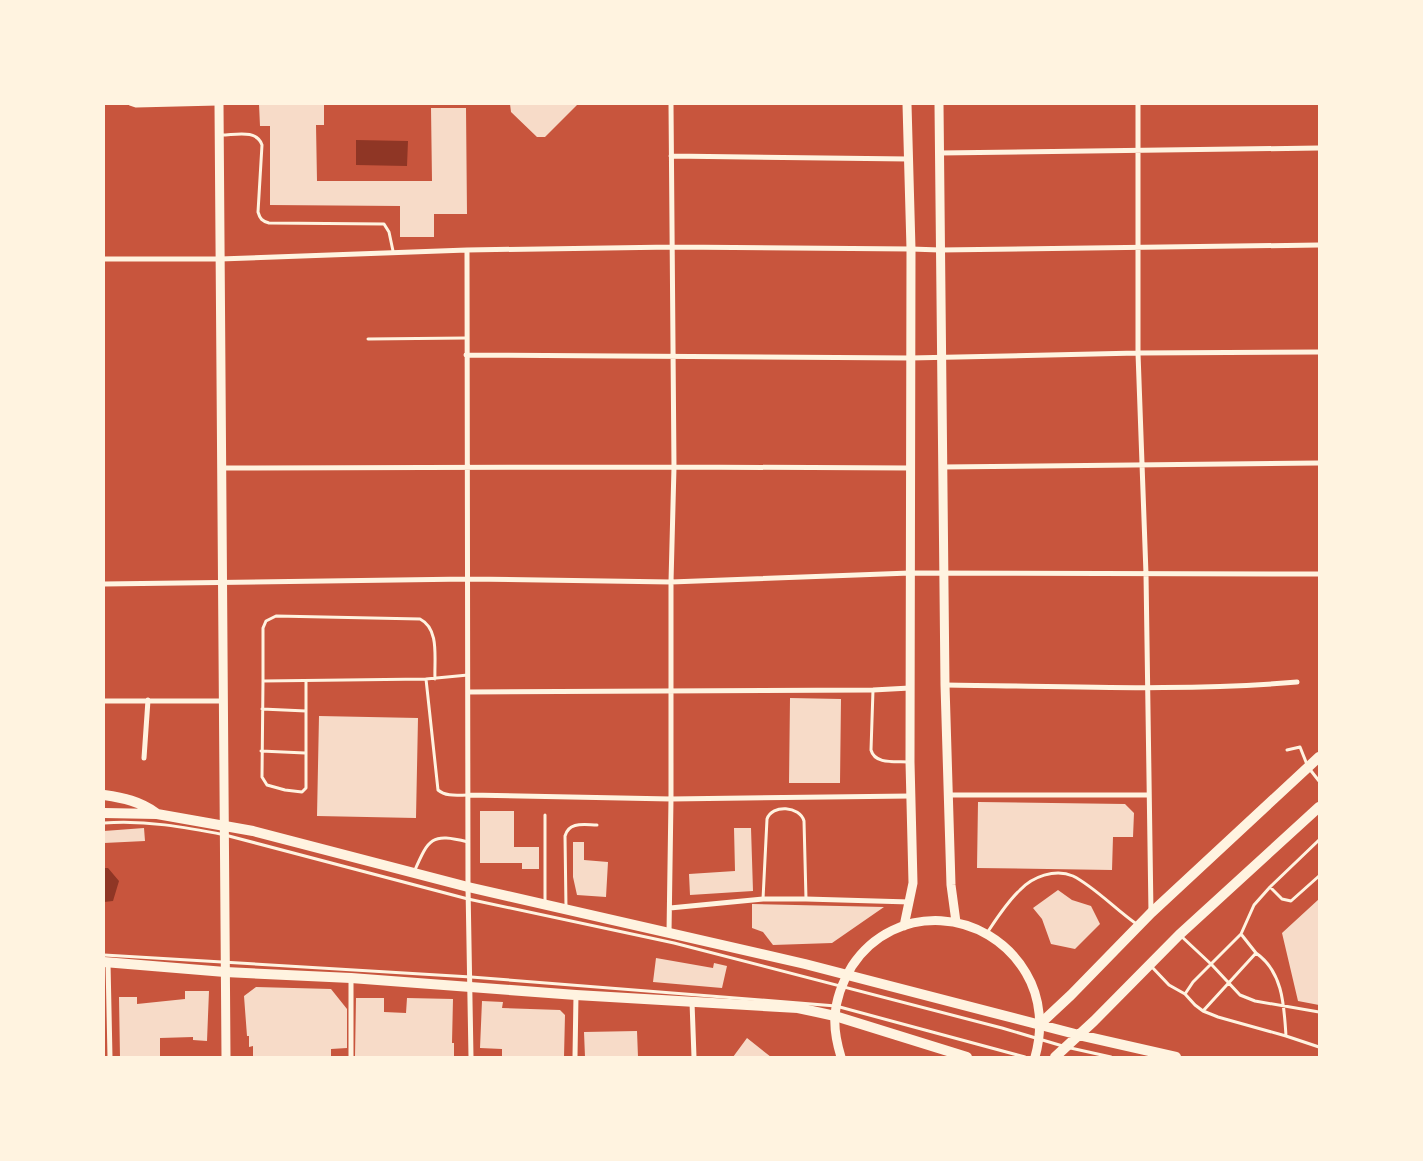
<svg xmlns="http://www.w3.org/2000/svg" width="1423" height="1161" font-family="Quicksand,sans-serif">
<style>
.water{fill:#8f3625}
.building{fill:#f7dbc8}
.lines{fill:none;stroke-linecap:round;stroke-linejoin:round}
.service{stroke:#fff3e0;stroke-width:3}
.minor{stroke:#fff3e0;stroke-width:5}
.secondary{stroke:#fff3e0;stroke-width:9}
.primary{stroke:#fff3e0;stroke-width:10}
</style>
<rect width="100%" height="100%" fill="#c8553d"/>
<!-- water -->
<path class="water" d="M356 140 408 141 407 166 356 165Z
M104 868H108L119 881 113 901 104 902Z"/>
<!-- building -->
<path class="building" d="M259 104H324V125H316L317 181H432L431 108H466L467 214H434V237H400V206L270 205V126H260Z
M510 104H578L545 137H537L511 112Z
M790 698 841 699 840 783H789Z
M319 716 418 718 416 818 317 816Z
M978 802 1125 804 1134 813 1133 837H1113L1112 870 977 868Z
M480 811H514V847H539V869H522V863H480Z
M144 828 145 841 104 843V831Z
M734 828H751L753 891 690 895 689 874 735 871Z
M573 842H584V860L608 862 606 897 577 895 573 877Z
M1058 890 1072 900 1091 906 1100 924 1075 949 1051 944 1042 919 1033 908Z
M1319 899V1005L1298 1001 1282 933Z
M752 904 884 907 832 943 773 945 763 932 752 928Z
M656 958 713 968 714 963 727 966 722 988 653 982Z
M256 987 331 989 347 1009V1048L331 1049V1057H253V1046L249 1047V1036H247L244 996Z
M185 991H209L207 1041 193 1040V1037L160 1038V1057H120L119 997H137V1004L185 999Z
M356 998H384V1012L406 1013 407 998 453 999 452 1043H454V1057H355Z
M482 1001 503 1002 502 1008 560 1010 565 1015 564 1057H502V1049L480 1048Z
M637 1031 638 1057H585L584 1032Z
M747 1038 771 1057H733Z"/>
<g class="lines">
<!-- service -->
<path class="service" d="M130 104 136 106 218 104
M222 135C235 135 257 129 262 145L258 212C260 219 262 221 269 223L384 224 389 232 393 251
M368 339 466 338
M426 679 438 790C446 797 458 795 468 795
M435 679C434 659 440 629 420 619L276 616 266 621 263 628V681L426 679 468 675
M263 681 262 777 267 785 285 790 302 792 306 788V681
M873 690 871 750C875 765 896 761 909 762
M262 709 306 711
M1287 750 1300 747 1308 767 1319 781
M261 751 305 753
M545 815V904
M104 823C145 820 185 827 225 835L468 899 674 943 1002 1028 1066 1047 1111 1057
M414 872C429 838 431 833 468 842
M1270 887 1282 899 1291 901 1319 876
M763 899 767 819C772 804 800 806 804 821L806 899
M566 908 565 836C569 821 585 825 597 825
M987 933C997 918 1007 902 1020 890 1032 877 1055 868 1073 876 1095 887 1117 911 1138 925
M1241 934 1254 905 1270 887 1319 840
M1181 936 1212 965 1240 995 1255 1001 1319 1012
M1256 953 1241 934 1193 982 1185 994 1195 1005 1203 1011 1218 1017 1286 1036 1319 1047
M104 955 471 977 836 1006 1025 1057
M1151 966 1169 985 1185 994
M1203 1011 1256 953C1283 972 1284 1005 1286 1036"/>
<!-- minor -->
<path class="minor" d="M1138 104V353L1146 574 1151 913
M940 153 1319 148
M671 156 908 159
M467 250 468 887 471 1057
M104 259H220L467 250 673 247 911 249 940 250 1319 245
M466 355 910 358 1138 353 1319 352
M942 467 1319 463
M222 468 674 467 910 468
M104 584 468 579 671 582 910 573 1319 574
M945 685C1062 686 1180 692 1297 682
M468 692 873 690 910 688
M104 701H224
M144 758 148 700
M469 795 671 799 911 796
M948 795H1149
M670 908 763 899H806L910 902
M669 933 671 799V582L674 467 671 104
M108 963 110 1057
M692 1002 694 1057
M351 1057V978
M575 1057 576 995"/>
<!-- secondary -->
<path class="secondary" d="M219 104 226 1057
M939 104 945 685 951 885 956 922
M904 926 913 883 910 762 911 249 907 104
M841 1057C837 1044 834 1030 835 1016 836 998 843 981 852 966 895 901 988 908 1026 973 1041 998 1043 1029 1035 1057"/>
<!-- primary -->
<path class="primary" d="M104 795C124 798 139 801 156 813
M104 813 157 814 253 831 468 887 805 964 1079 1035 1176 1057
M104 962 225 972 351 978 576 995 798 1008 835 1016 967 1057
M1040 1024 1071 995 1151 913 1319 757
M1055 1057 1094 1021 1179 935 1319 807"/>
</g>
<!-- border -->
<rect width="1423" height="1161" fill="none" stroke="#fff3e0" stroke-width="210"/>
</svg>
